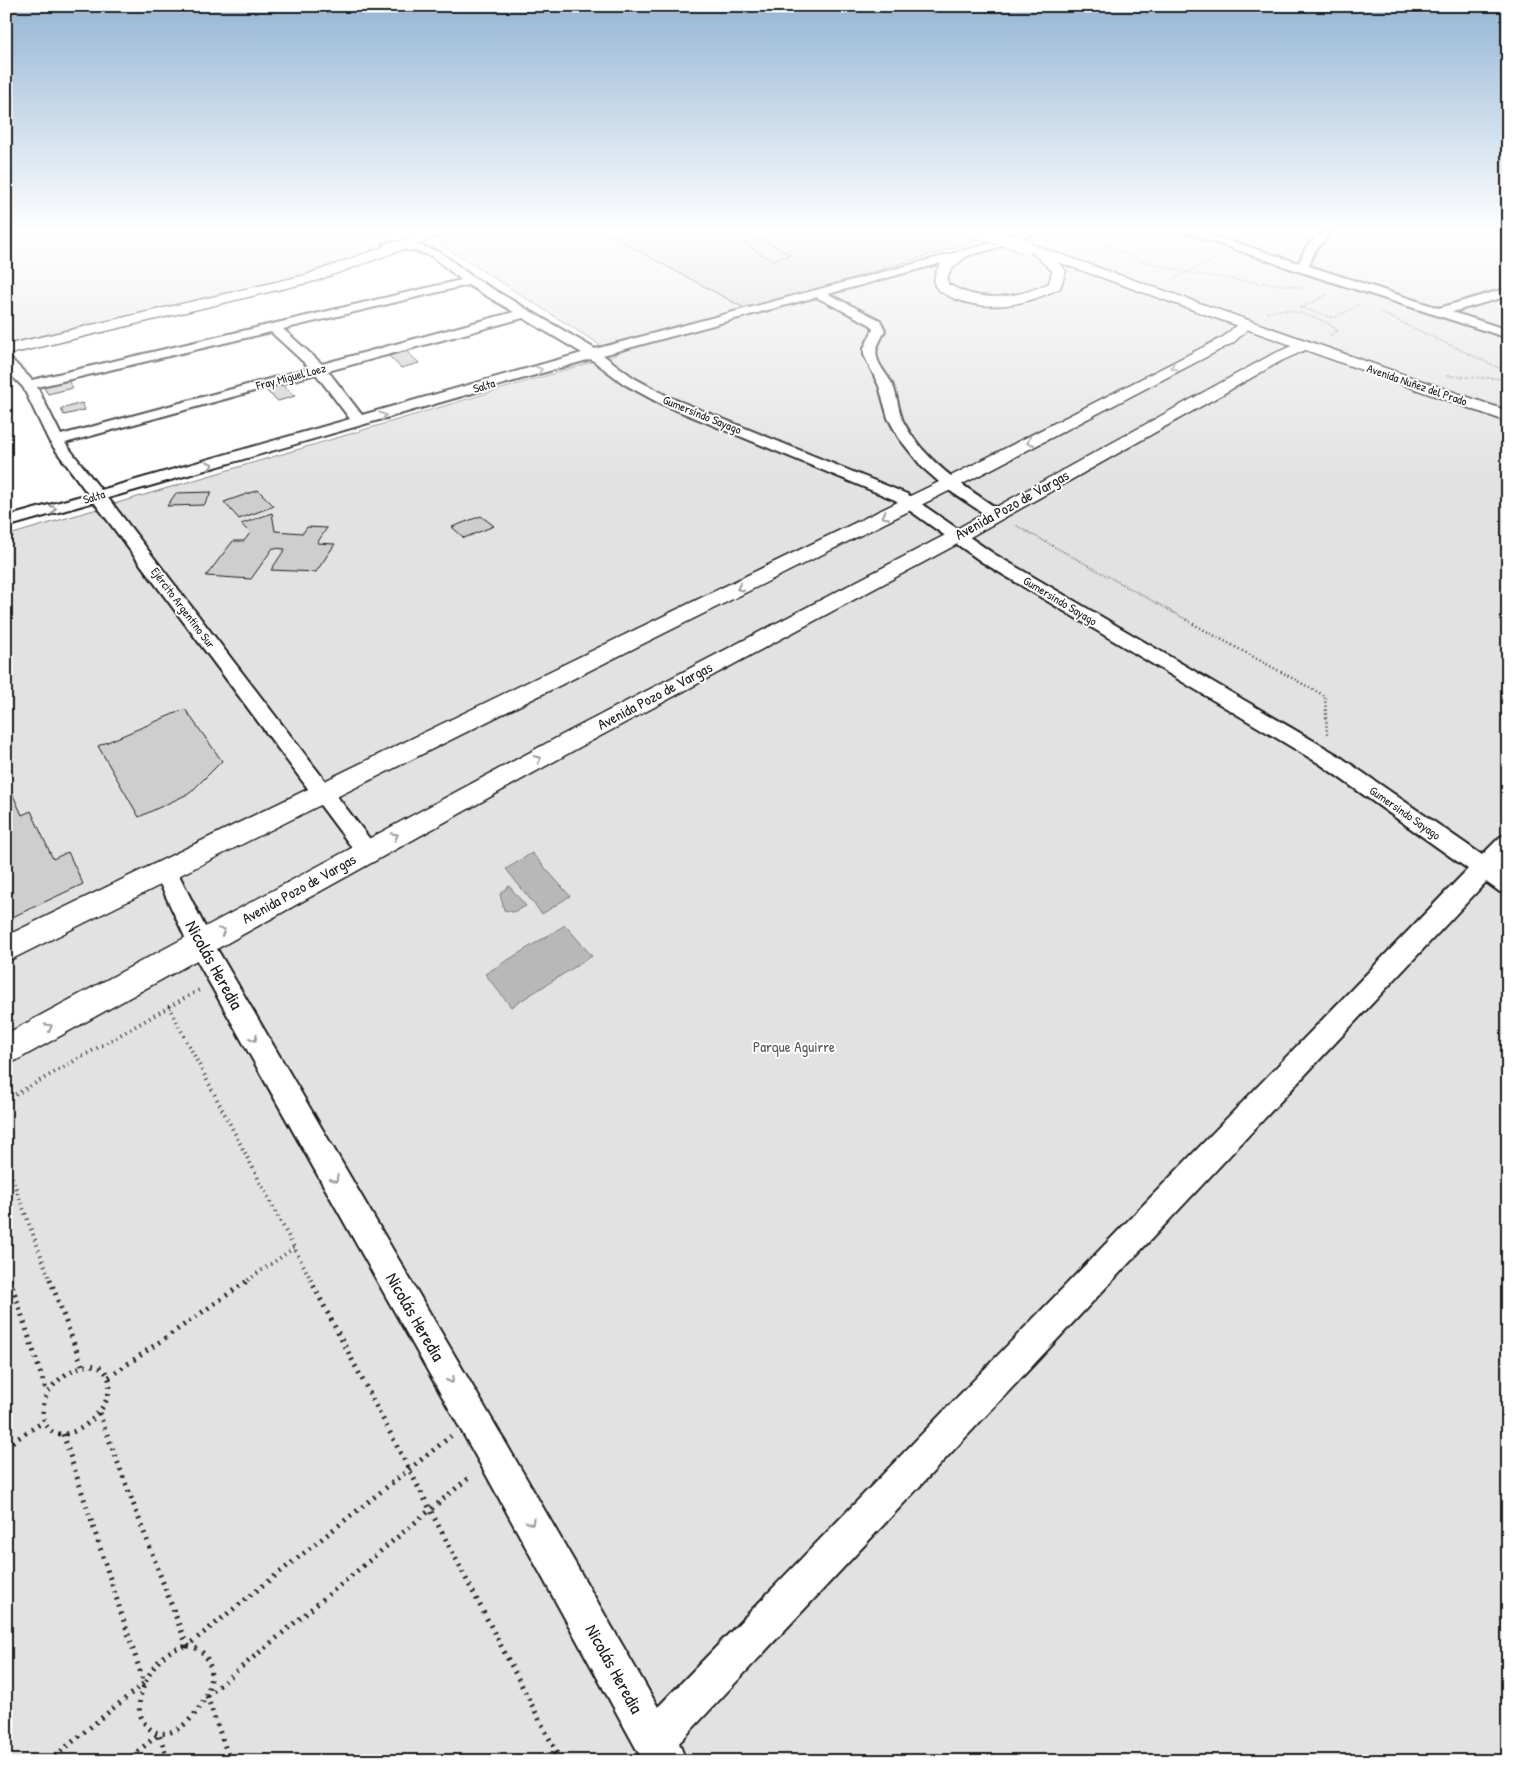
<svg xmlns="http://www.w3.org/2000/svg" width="1514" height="1767" font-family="'Patrick Hand',sans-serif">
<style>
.green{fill:#e2e2e2;stroke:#7f7f7f}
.water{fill:#b8b8b8;stroke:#7a7a7a}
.building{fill:#cecece;stroke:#1c1c1c}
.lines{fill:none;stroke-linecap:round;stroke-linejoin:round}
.minor-casing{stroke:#1c1c1c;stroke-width:4}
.major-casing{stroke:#1c1c1c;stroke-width:3}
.highway-casing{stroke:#1c1c1c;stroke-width:3}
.path-far3{stroke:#1c1c1c;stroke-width:2;stroke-dasharray:0.5 2;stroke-linecap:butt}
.path-far2{stroke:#1c1c1c;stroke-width:2.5;stroke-dasharray:1 3;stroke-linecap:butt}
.path-far1{stroke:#1c1c1c;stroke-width:4;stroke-dasharray:1 4.5;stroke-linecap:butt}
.path{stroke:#1c1c1c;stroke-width:5;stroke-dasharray:2 5.5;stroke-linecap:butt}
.minor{fill:#fff;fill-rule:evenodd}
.major{fill:#fff;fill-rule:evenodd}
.highway{fill:#fff;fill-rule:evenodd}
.highway-bridge-casing{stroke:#1c1c1c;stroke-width:16;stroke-linecap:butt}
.path-bridge{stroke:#1c1c1c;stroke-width:2;stroke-dasharray:0.5 2;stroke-linecap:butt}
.highway-bridge{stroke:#fff;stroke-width:14}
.oneway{stroke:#999}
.labels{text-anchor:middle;stroke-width:4;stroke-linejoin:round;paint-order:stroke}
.far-street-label{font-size:12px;fill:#1c1c1c;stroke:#fff}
.street-label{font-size:15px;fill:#1c1c1c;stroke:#fff}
.park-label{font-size:15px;fill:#575757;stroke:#fff}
.near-street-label{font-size:18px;fill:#1c1c1c;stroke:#fff}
</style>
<rect width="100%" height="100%" fill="#fff"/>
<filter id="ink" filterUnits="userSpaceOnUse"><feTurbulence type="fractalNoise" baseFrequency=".02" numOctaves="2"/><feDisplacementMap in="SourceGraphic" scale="10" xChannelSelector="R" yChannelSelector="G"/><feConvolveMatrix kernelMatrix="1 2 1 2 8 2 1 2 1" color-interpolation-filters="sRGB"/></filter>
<g filter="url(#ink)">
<!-- green -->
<path class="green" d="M6 233H390L385 241 356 259 301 276 12 346 6 339Z
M449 233H605L752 312 1022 240 1001 233H1508V1761H6V536L616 355 440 244 445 235Z"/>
<!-- water -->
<path class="water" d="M532 853 570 896 542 914 506 869Z
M509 886 526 906 513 912 504 910 500 894Z
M565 925 592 956 511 1007 485 974Z"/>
<!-- building -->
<path class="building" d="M605 233H964L982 239 748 310Z
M762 239 790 255 772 260 743 243Z
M404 349 419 363 401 368 387 354Z
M67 379 73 388 48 394 44 388 48 384Z
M280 383 295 396 278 401 263 388Z
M82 403 85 410 64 415 61 409Z
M258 490 274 506 239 519 224 502Z
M212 492 204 505 167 506 176 493Z
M272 513 275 531 303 533 307 527 327 528 317 543 335 544 316 572 271 570 285 549 273 548 251 579 206 576 233 541H244L250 533 241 524Z
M481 516 494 526 464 538 452 527Z
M185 709 222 761 190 793 139 817 98 746Z
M13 795 22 815 31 811 53 859 68 852 83 884 6 920V798Z"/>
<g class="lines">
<!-- minor casing -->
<g class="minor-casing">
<path id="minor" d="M1019 233H1035L996 248 828 294 880 320 885 330C883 336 879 341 877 348 873 362 888 374 893 386 898 398 898 411 904 423 925 462 965 487 1001 511L1003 514 1001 517H989L947 489 922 467 899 438 888 418 879 386 864 355V348L873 330 871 325 816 297 603 355 634 378 669 397 907 494 994 554 1336 754 1482 855 1500 837 1508 834V858L1500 867 1508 872V894L1500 892 1486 882 679 1743 686 1761H643L483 1469 191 950 154 871 158 865 166 862 174 865 210 937 507 1445 658 1707 1468 869 1320 764 982 562 895 500 659 403 624 384 591 359 108 498 379 851 375 857 367 860 359 857 94 502 6 527V517L88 494 49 441 23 387 6 370V358L11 359 32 380 461 280 432 256 416 251 385 247 383 245 389 242 417 245 440 252 474 278 595 349 988 244ZM468 285 514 312 322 364 283 329ZM523 318 582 353 362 415 328 371ZM271 332 310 368 61 435 37 387ZM316 374 350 419 101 490 65 443Z
M1188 233H1205L1299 263 1306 247 1320 233H1332L1315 250 1309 266 1439 308 1508 288V296L1452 312 1508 330V338L1298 271Z"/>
</g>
<!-- major casing -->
<g class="major-casing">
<path id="major" d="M423 233H442L440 236 315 281 6 355V345L306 275Z
M1246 320 1251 321 1253 324 1233 343 955 488 6 962V936L943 480 1223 337 1241 321Z
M1305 340 1310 342 1313 345 1310 348 1281 361 965 540 580 747 17 1060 6 1064V1034L562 735 951 532 1271 355Z"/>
</g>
<!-- highway casing -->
<g class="highway-casing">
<path id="highway" d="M1025 242 1508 411V422L1058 262 1066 271 1060 288C1029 304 992 312 958 300 950 297 940 293 935 286 931 270 947 254 962 250L969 254C960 264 945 268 948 284 980 303 1016 299 1049 283L1052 271 1031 252 1020 249 1019 246Z"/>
</g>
<!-- path-far3 -->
<path class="path-far3" d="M1090 233C1147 277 1236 278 1305 288
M1196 268 1219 258
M1328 294 1301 308 1334 318 1360 304
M1379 312 1508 372
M1267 313C1272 311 1277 310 1283 310 1295 310 1331 321 1337 331L1329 336
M1446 376 1508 379
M1015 525 1189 621"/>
<!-- path-far2 -->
<path class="path-far2" d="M1186 620 1325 696 1327 734"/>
<!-- path-far1 -->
<path class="path-far1" d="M169 1007 199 990
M6 1100 169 1007 311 1280
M6 1162 50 1280
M6 1267 10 1280
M248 1280 294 1248"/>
<!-- path -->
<path class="path" d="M10 1279 47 1393
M50 1279 82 1365
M310 1279 561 1761
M92 1365C95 1366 100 1367 102 1369 128 1390 83 1442 55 1433 40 1428 41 1403 48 1392 51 1387 58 1380 64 1376 72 1369 81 1367 92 1365Z
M109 1377 250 1279
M99 1413 187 1646 451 1436
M6 1446 43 1422
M188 1646C193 1647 199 1649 202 1652 233 1681 174 1759 146 1725 129 1706 148 1670 164 1656 171 1650 179 1647 188 1646Z
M207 1696 230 1761
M207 1696 472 1475
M49 1761 144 1683 63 1434
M126 1761 159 1734 168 1761
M549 1761 555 1749"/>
<!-- minor -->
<use href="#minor" class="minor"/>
<!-- major -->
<use href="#major" class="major"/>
<!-- highway -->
<use href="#highway" class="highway"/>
<!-- highway-bridge casing -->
<g class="highway-bridge-casing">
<path id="highway-bridge" d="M987 233 1025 246"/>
</g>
<!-- path-bridge -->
<path class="path-bridge" d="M1174 278 1196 268"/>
<!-- highway-bridge -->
<use href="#highway-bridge" class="highway-bridge"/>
</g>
<!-- one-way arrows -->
<defs><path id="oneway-chevron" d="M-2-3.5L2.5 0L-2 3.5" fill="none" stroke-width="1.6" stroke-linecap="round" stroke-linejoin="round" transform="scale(1.25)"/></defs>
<g class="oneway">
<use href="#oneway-chevron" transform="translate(1174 367) rotate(153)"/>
<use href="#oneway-chevron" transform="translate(539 370) rotate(-16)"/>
<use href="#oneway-chevron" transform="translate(383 416) rotate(-16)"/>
<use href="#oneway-chevron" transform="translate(1030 442) rotate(153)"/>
<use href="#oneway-chevron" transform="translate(210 465) rotate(-16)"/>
<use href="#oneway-chevron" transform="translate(53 509) rotate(-16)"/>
<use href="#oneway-chevron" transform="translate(885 516) rotate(154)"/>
<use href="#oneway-chevron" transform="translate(740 588) rotate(154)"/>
<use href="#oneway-chevron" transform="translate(538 759) rotate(-28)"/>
<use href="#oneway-chevron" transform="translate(395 836) rotate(-28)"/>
<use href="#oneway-chevron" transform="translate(222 931) rotate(-29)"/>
<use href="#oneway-chevron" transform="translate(49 1027) rotate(-29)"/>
<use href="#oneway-chevron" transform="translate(254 1038) rotate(60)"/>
<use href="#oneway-chevron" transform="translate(335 1179) rotate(60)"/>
<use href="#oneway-chevron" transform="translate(451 1380) rotate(60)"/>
<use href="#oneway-chevron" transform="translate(531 1522) rotate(61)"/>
</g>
</g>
<!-- sky -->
<linearGradient id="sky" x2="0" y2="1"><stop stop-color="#95b6d5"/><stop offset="0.48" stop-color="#fff"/><stop offset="1" stop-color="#fff" stop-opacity="0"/></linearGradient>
<rect width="1514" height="481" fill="url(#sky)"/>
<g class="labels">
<!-- far-street labels -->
<g class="far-street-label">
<text transform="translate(291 377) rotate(-15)" y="4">Fray Miguel Loez</text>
<text transform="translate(1417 385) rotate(19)" y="4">Avenida Nuñez del Prado</text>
<text transform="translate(484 386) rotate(-16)" y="4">Salta</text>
<text transform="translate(702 415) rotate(22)" y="4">Gumersindo Sayago</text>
<text transform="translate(94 497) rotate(-16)" y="4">Salta</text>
<text transform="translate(1060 601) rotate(31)" y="4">Gumersindo Sayago</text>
<text transform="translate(183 608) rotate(53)" y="4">Ejército Argentino Sur</text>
<text transform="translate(1405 813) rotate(35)" y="4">Gumersindo Sayago</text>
</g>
<!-- street labels -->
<g class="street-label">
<text transform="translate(1012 505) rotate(-29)" y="5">Avenida Pozo de Vargas</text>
<text transform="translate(655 696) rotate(-28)" y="5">Avenida Pozo de Vargas</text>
<text transform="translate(299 889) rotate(-29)" y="5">Avenida Pozo de Vargas</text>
</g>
<!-- park labels -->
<g class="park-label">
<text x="794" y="1052">Parque Aguirre</text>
</g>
<!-- near-street labels -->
<g class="near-street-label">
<text transform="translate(214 965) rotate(61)" y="6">Nicolás Heredia</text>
<text transform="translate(415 1317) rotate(60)" y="6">Nicolás Heredia</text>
<text transform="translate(614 1669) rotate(61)" y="6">Nicolás Heredia</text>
</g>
</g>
<!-- margin -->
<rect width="1514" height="1767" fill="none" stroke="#fff" stroke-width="25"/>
<rect x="12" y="12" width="1489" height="1742" fill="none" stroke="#1c1c1c" stroke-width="2" filter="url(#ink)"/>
</svg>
